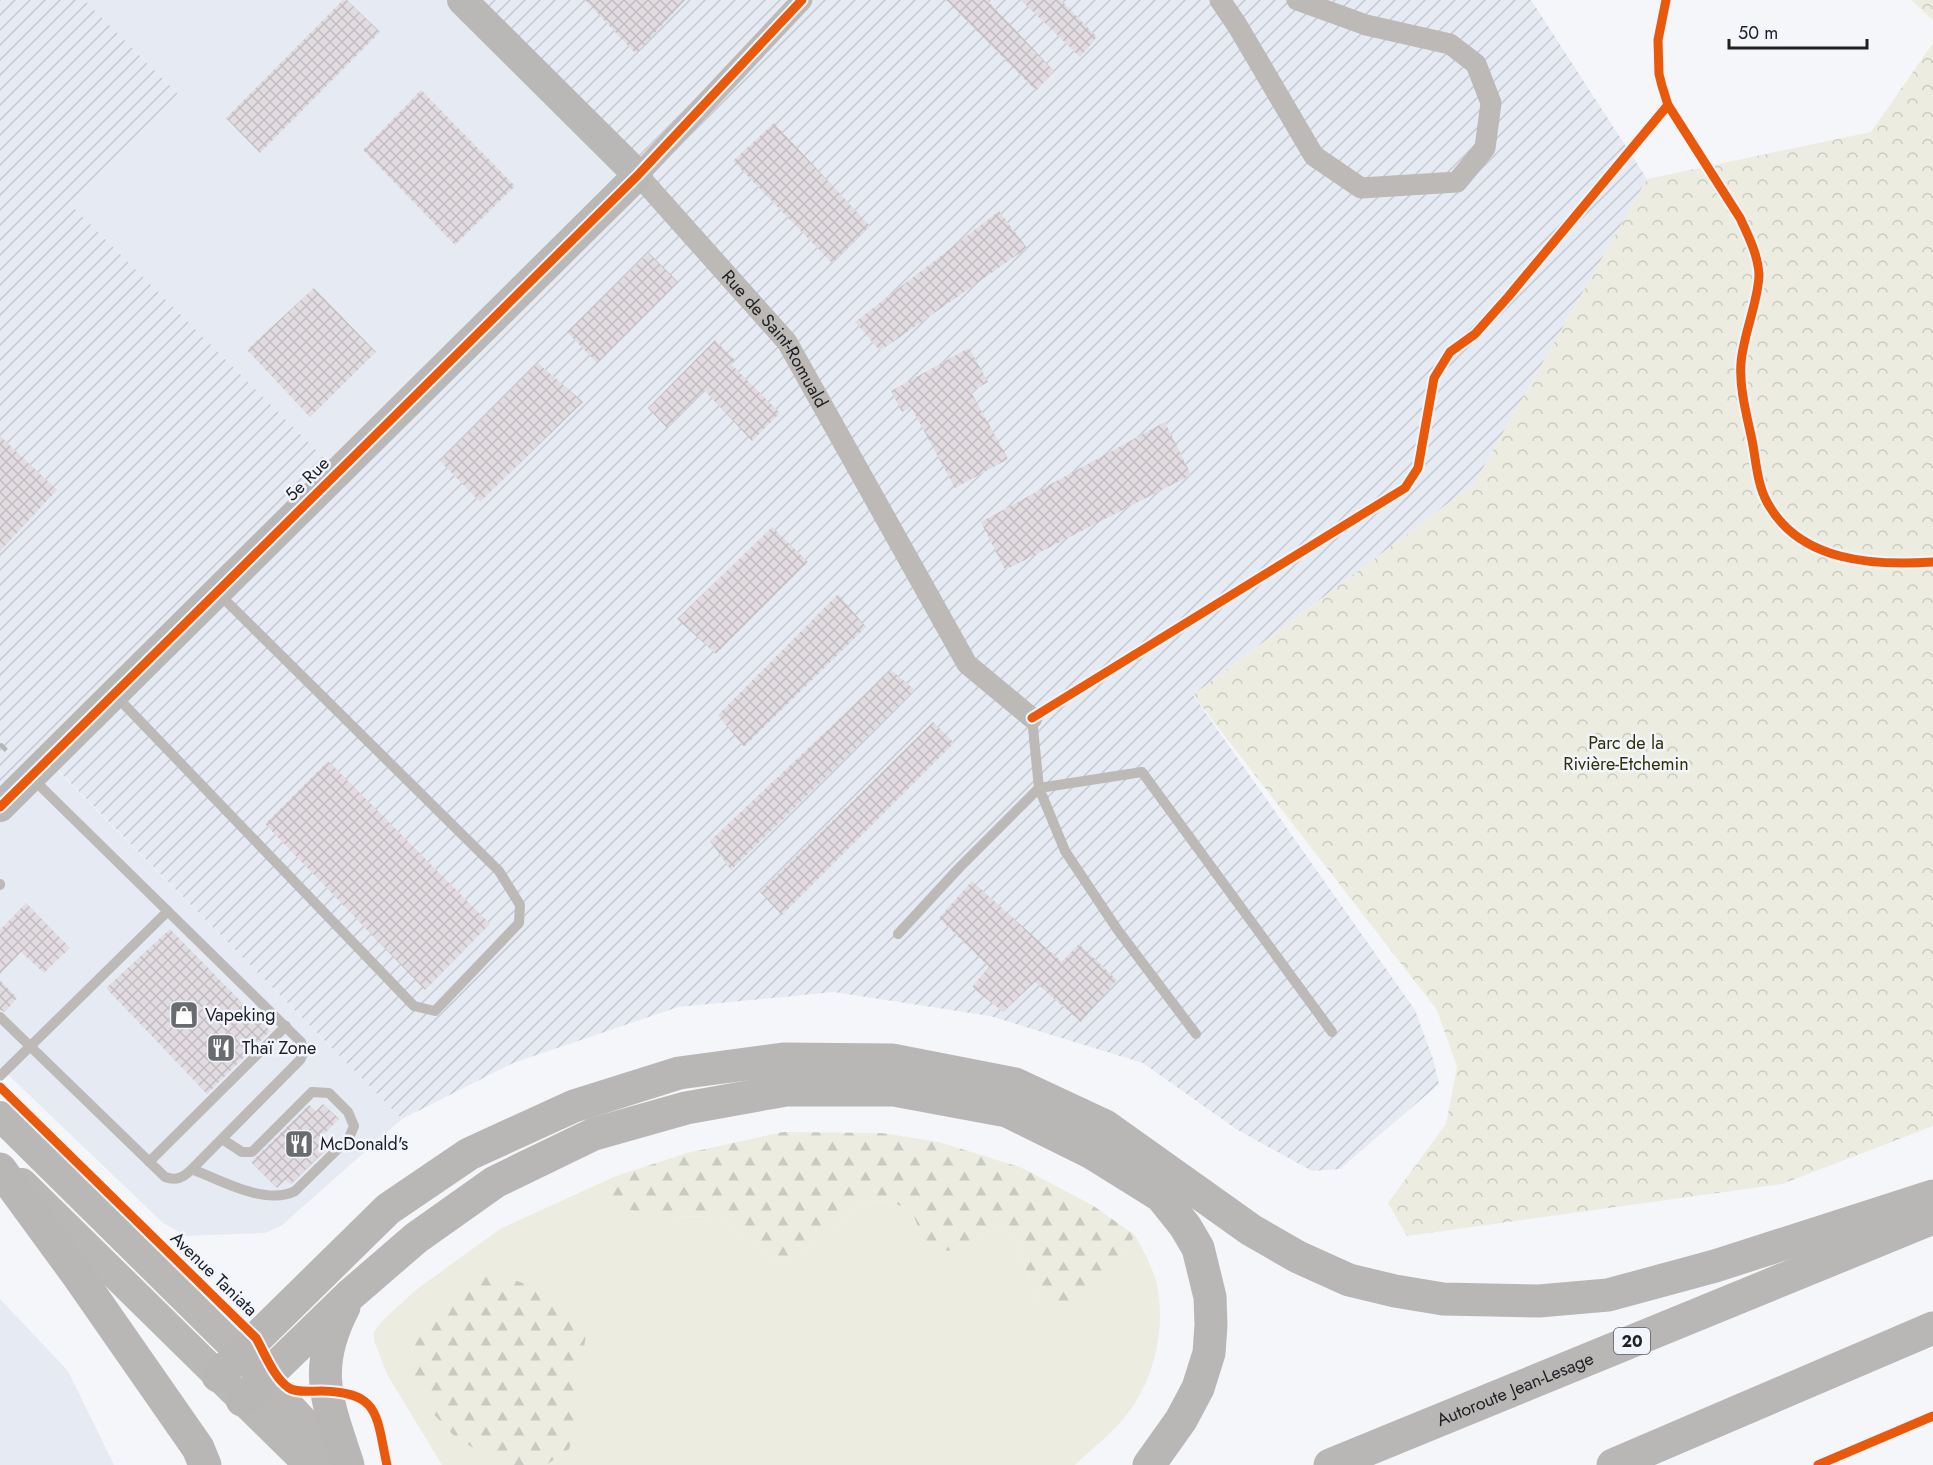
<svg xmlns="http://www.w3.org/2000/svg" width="1933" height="1465" font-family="Jost,sans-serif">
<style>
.built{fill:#e6eaf3}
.industrial{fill:url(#industrial-furrows)}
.grass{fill:#ecede0}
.forest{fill:url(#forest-firs)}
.park{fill:url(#park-crowns)}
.building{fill:url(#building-cross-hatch)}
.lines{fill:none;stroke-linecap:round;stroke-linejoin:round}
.lane{stroke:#bcb9b7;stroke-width:10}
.street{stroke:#bcb9b7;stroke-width:21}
.secondary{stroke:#bab8b7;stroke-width:30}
.highway{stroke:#b9b6b6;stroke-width:33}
.rail{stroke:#b5b5b5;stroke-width:4.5;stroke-dasharray:9 4.5;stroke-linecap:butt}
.cycleway-casing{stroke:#f2f5fd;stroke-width:13}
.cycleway{stroke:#e8590c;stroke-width:9}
.labels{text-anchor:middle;stroke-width:5;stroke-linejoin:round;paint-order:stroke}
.shield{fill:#f2f5fd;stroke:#5e6064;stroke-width:1.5}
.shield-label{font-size:16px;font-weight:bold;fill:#1f2023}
.street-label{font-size:18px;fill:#1f2023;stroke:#f2f5fd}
.park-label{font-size:18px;fill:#2f3003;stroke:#f2f5fd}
.poi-label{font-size:18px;fill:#1f2023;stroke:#f2f5fd;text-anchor:start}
</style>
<defs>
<pattern id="industrial-furrows" width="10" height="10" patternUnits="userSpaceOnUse" patternTransform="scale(1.5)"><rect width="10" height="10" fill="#e6eaf3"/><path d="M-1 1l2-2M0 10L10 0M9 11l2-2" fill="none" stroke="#c5c8d0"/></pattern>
<pattern id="forest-firs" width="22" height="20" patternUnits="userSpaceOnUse" patternTransform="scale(1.5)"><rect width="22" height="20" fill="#ecede0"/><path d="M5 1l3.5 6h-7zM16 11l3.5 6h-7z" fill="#cacbc0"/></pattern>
<pattern id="park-crowns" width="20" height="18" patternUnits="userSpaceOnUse" patternTransform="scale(1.5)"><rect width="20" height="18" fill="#ecede0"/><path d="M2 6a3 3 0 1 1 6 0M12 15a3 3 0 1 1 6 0" fill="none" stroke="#cacbc0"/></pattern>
<pattern id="building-cross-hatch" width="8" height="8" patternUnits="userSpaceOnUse" patternTransform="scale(1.5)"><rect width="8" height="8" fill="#e2dce1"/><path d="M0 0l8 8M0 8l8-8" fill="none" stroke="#c1bcc1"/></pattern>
</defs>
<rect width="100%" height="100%" fill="#f5f6fa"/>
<!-- built -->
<path class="built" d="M84 0H462L638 175 338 472 70 204 178 94Z
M47 760 402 1119 281 1226 265 1233 186 1236 163 1223 0 1067V807Z
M0 1299 68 1371 114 1465H0Z"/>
<!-- industrial -->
<path class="industrial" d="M0 0H84L178 94 70 204 338 472 638 175 462 0H1531L1647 179 1474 484 1193 695 1415 1010 1433 1059 1439 1084 1340 1169 1312 1171 1236 1129 1143 1063 990 1016 834 992 678 1007 513 1063 402 1119 48 760 0 807Z"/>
<!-- grass -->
<path class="grass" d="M616 1176 608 1191 667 1216 717 1217 779 1263 789 1260 815 1244 863 1202 882 1200 911 1209 924 1242H974L992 1229C1020 1231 1020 1250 1027 1273 1031 1283 1036 1294 1041 1304L1120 1259 1135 1235C1144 1252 1155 1271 1158 1290 1165 1334 1153 1383 1125 1417 1111 1434 1092 1449 1075 1465H442L388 1376 374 1341V1332L382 1321 417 1289 500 1229Z"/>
<!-- forest -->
<path class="forest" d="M783 1132 882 1133 939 1142 1020 1167 1092 1205 1135 1235 1120 1259 1079 1300 1053 1309 1041 1304C1036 1294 1031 1283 1027 1273 1020 1250 1020 1231 992 1229L974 1242 948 1251 924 1242 911 1209 882 1200 863 1202 815 1244 789 1260 779 1263 717 1217 667 1216 629 1210 613 1205 608 1191 616 1176 687 1153Z
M495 1273 537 1288 560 1306 581 1325 586 1333 584 1348 574 1384 573 1410 575 1431 569 1449 546 1465H510L486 1456 453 1435 428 1408 411 1369V1340C425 1328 433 1314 445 1300 457 1286 477 1278 495 1273Z"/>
<!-- park -->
<path class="park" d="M1911 0H1933V20Z
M1933 43V1126L1782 1184 1407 1236 1388 1203 1446 1124 1457 1067 1437 1010 1193 695 1474 484 1647 179 1871 132Z"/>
<!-- building -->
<path class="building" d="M343 0H347L380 32 260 153 226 118Z
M585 0H685L636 54Z
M946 0H987L1054 71 1036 91Z
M1021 0H1061L1097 37 1080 57Z
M421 90 515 186 455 245 363 150Z
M774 123 870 226 832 263 733 161Z
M999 211 1027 248 880 351 855 322Z
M649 253 678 282 597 363 567 332Z
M314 288 376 352 310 417 247 350Z
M715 340 735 360 731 364 780 413 752 441 704 390 667 428 648 408Z
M969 348 988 382 971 392 1008 459 955 488 911 407 902 412 891 391Z
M538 363 583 402 480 502 440 461Z
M1165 422 1191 475 1005 570 981 522Z
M0 436 57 490 0 551Z
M772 527 808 562 716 654 677 619Z
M838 594 866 627 744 747 718 715Z
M891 670 915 690 731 870 710 841Z
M933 722 954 743 782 915 760 892Z
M328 761 490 924 425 990 265 824Z
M972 881 1062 962 1079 944 1117 980 1081 1022 1035 982 1003 1012 972 987 989 967 939 918Z
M26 903 70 948 44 973 21 952 0 974V930Z
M170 929 270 1031 207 1094 106 988Z
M0 980 17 998 5 1012 0 1010Z
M323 1104 339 1119 323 1135 332 1144 291 1184 285 1180 277 1188 251 1162 309 1105 316 1111Z"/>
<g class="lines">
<!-- lane -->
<path class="lane" d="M116 696 414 1006 435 1011 519 923 520 905 499 871 219 594
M1032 718 1039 788 1065 851 1117 929 1196 1034
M0 884V885
M898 934 959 868 1039 788 1142 772 1332 1032
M0 1017 165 1177C176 1181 183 1178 192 1169L300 1060 304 1052 301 1042 33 779
M0 1076 168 911
M149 1162 286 1026
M192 1169C220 1180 266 1206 295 1191L349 1138 354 1126 348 1112 329 1093 312 1092 252 1152H242L222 1139"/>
<!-- street -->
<g class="street">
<path id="s1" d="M802 0 638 175 787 342 967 664 1032 718"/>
<path d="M1220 0 1237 25 1314 156 1361 188 1457 182 1485 148 1491 103 1476 64 1450 44 1366 25 1297 0"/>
</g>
<!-- secondary -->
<path class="secondary" d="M0 807 638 175 462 0
M0 1116 241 1354 344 1465
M22 1183 309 1465"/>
<!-- highway -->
<g class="highway">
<path d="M0 1169 79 1277 198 1448 205 1465"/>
<path d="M344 1307C311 1370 328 1403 348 1465"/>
<path d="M218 1376 388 1209 469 1154 574 1106 679 1073 783 1059 892 1060 1015 1084 1105 1126 1251 1230 1298 1257 1349 1280 1395 1291 1443 1299 1539 1301 1608 1295 1715 1266 1933 1196"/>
<path d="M242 1400 350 1295 416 1238 495 1182 594 1134 686 1108 786 1090H894L1007 1111 1092 1153 1161 1196 1185 1226 1198 1248 1210 1297 1211 1325 1209 1353 1198 1388 1181 1420 1149 1465"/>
<path id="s2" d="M1330 1465 1933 1218"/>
<path d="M1613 1465 1933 1328"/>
</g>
<!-- rail -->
<path class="rail" d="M0 744 8 752"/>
<!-- cycleway casing -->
<g class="cycleway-casing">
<path id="cycleway" d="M1666 0 1658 40 1659 74 1662 86 1668 105 1740 218C1748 235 1758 255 1759 274 1759 300 1743 335 1741 363 1739 388 1747 416 1752 440 1756 460 1757 484 1767 502 1799 562 1874 566 1933 562
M1032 718 1405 488 1418 468 1434 378 1450 352 1475 334 1508 297 1668 105
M0 807 638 175 802 0
M0 1087 256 1338C265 1354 274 1378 289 1388 298 1393 311 1391 321 1391 381 1392 376 1416 387 1465
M1818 1465 1933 1416"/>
</g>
<!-- cycleway -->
<use href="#cycleway" class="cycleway"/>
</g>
<!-- icons -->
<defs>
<g id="shop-square" transform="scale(1.5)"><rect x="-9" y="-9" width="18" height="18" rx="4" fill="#6a6b6e" stroke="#f2f5fd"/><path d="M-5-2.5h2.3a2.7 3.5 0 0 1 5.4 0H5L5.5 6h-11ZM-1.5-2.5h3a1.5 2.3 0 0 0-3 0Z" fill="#fff"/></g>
<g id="restaurant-square" transform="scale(1.5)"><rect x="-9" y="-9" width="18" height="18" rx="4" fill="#6a6b6e" stroke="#f2f5fd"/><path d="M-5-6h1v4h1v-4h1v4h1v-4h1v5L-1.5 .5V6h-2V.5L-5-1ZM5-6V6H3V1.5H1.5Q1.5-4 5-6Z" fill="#fff"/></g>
</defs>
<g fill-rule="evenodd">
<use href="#shop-square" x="184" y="1015"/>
<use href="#restaurant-square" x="221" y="1048"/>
<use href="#restaurant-square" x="299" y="1144"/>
</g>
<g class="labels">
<!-- shield labels -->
<rect class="shield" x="1614" y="1328" width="36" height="26" rx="4.5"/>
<g class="shield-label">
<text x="1632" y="1347">20</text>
</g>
<!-- street labels -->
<g class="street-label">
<text dy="6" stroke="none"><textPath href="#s1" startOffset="454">Rue de Saint-Romuald</textPath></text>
<text transform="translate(307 479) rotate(-45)" y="6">5e Rue</text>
<text transform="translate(214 1274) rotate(44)" y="6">Avenue Taniata</text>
<text dy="6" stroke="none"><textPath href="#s2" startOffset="200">Autoroute Jean-Lesage</textPath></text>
</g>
<!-- park labels -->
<g class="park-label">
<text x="1626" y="749">Parc de la<tspan x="1626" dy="21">Rivière-Etchemin</tspan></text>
</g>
<!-- poi labels -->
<g class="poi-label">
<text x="205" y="1021">Vapeking</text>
<text x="242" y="1054">Thaï Zone</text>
<text x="320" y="1150">McDonald's</text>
</g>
</g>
<!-- scale -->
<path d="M1729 39v9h138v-9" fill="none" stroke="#1f2023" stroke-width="3"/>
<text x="1738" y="39" font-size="18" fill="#1f2023" stroke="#f2f5fd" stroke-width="4.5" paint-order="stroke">50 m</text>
</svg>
